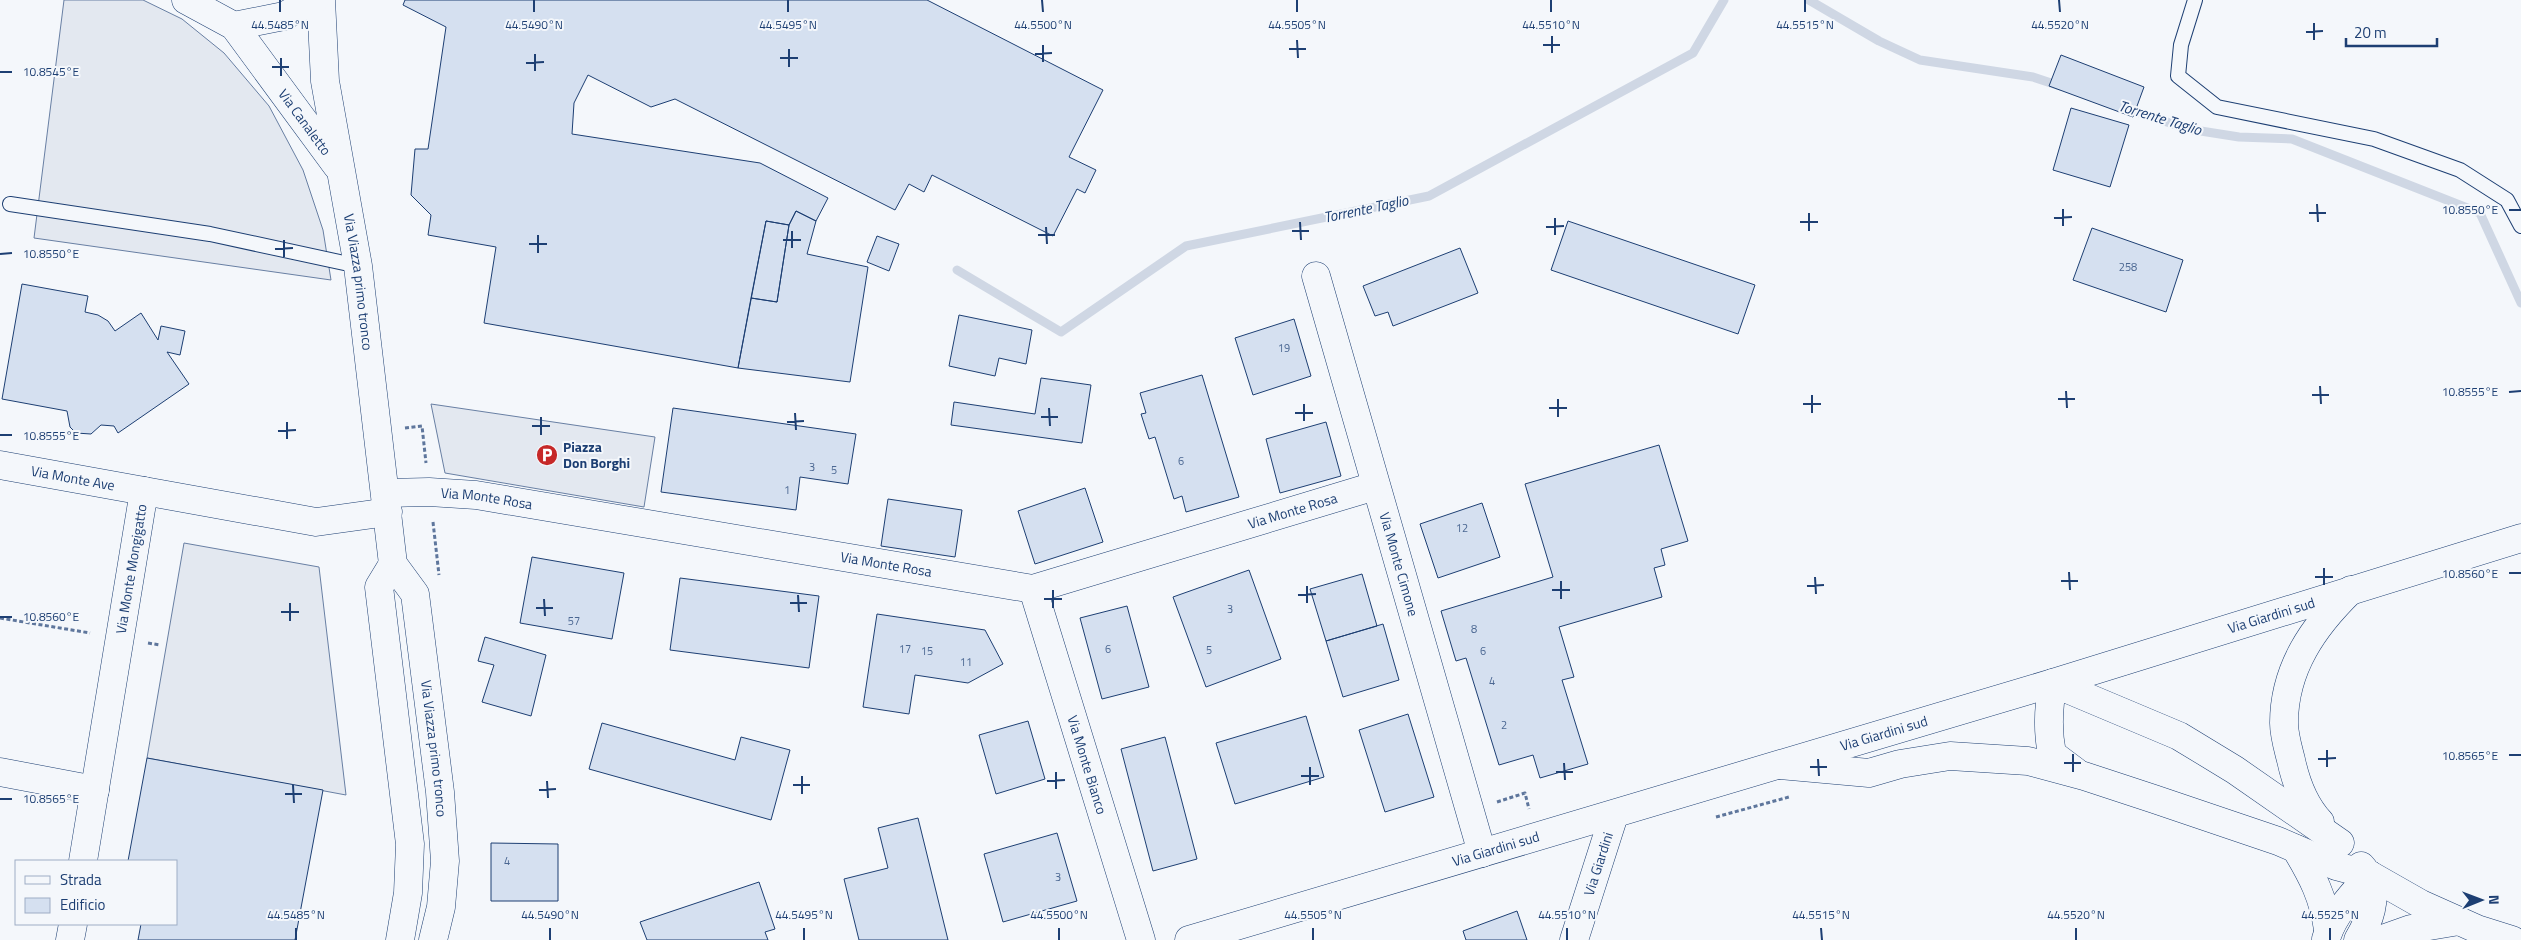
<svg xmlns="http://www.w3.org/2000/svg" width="2521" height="940" font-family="'Titillium Web',sans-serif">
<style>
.parking{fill:#e3e8f0;stroke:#687fa3}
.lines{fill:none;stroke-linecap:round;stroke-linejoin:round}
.stream{stroke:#cfd7e4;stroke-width:9}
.building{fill:#d5e0f0;stroke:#1d3f73}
.lane-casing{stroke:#1d3f73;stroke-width:16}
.street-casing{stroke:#1d3f73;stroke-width:29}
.secondary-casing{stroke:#1d3f73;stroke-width:29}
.path{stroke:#5e769c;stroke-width:3;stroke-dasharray:4 2.5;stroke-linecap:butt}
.lane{stroke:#f4f7fb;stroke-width:14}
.street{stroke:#f4f7fb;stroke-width:28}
.secondary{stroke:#f4f7fb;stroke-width:28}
.ticks{fill:none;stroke:#1d3f73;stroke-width:2}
.labels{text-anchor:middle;stroke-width:4;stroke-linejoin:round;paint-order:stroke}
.number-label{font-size:11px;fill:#4b6792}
.street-label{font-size:14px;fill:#1d3f73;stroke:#f4f7fb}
.poi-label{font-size:14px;font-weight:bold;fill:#1d3f73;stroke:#f4f7fb;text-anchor:start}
.water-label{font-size:15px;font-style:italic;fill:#1d3f73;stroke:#f4f7fb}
.ticks-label{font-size:12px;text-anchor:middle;fill:#1d3f73;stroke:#f4f7fb;stroke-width:4;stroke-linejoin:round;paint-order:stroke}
</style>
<rect width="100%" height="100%" fill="#f4f7fb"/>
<!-- parking -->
<path class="parking" d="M64 0H143L182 19 224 53 269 106 303 170 323 230 331 280 34 238Z
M431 404 655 437 644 507 445 473Z
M184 543 319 567 346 795 147 758Z"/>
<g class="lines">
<!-- stream -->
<path class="stream" d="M1809 0 1879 41 1920 60 2033 77 2060 86
M2125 108 2188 129 2239 137 2292 139 2480 213 2521 303
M957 270 1061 332 1186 246 1429 196 1693 53 1724 0"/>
</g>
<!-- building -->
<path class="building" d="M405 0H927L1103 90 1069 157 1096 170 1085 193 1077 189 1053 236 932 175 924 192 909 184 895 210 675 99 651 107 588 75 574 103 572 134 760 163 828 198 816 221 796 211 789 225 766 221 738 368 484 323 496 247 428 235 431 215 411 195 415 149H428L446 27 403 5Z
M2061 55 2144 87 2133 117 2049 86Z
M2071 108 2129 125 2110 187 2053 170Z
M796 211 816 221 807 254 868 267 850 382 738 368 751 298 777 302 789 225Z
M766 221 789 225 777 302 751 298Z
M1568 221 1755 285 1738 334 1551 270Z
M2092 228 2183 260 2166 312 2073 280Z
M877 236 899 244 889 271 867 262Z
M1460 248 1478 293 1393 326 1388 312 1375 316 1363 286Z
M22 284 88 296 85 312 98 315 108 321 115 331 141 313 158 340 161 326 185 331 180 355 167 352 189 384 118 433 114 426 101 425 91 434 76 433 70 427 67 411 2 399Z
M959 315 1032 330 1026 364 999 358 995 376 949 366Z
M1294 319 1311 376 1253 395 1235 338Z
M1202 375 1239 497 1186 512 1182 496 1174 499 1155 437 1149 439 1141 414 1146 413 1140 393Z
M1041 378 1091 385 1082 443 951 425 954 402 1035 414Z
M673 408 856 434 848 484 800 477 796 510 661 492Z
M1326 422 1341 476 1280 493 1266 439Z
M1659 445 1688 541 1661 549 1665 565 1654 568 1662 597 1559 627 1574 677 1562 680 1588 764 1540 778 1533 755 1499 765 1466 658 1456 661 1441 611 1553 577 1525 484Z
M1085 488 1103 542 1035 564 1018 511Z
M888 499 962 510 955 557 881 546Z
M1482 503 1500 557 1438 578 1420 524Z
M532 557 624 573 612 639 520 623Z
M1249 570 1281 659 1206 687 1173 597Z
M1362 574 1377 626 1326 641 1310 589Z
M680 578 819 596 809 668 670 650Z
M1127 606 1149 687 1102 699 1080 618Z
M877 614 985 630 1003 664 968 683 915 675 909 714 863 707Z
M1383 624 1399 680 1343 697 1326 641Z
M485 637 546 655 531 716 482 702 494 665 478 661Z
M1408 714 1434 797 1385 812 1359 730Z
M1306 716 1324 777 1235 804 1216 743Z
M1028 721 1045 779 996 794 979 735Z
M602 723 735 760 741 737 790 750 771 820 589 769Z
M1165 737 1197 859 1153 871 1121 749Z
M147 758 323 790 295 940H138L141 924H176V861H128Z
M918 818 948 940H859L844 879 888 868 878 828Z
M1057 833 1077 901 1003 922 984 854Z
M491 843 558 844V901H491Z
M759 882 775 929 765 932 768 940H647L640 922Z
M1517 911 1527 940H1466L1463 931Z"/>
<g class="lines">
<!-- lane casing -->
<g class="lane-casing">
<path id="lane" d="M2195 0 2181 45 2178 76 2217 107 2374 139 2460 170 2507 200 2521 226
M10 204 210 234 358 266"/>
</g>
<!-- street casing -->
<g class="street-casing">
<g id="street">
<path id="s1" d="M1316 276 1482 853"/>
<path id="s2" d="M0 465 144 491"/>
<path id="s3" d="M386 493 429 492 476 495 1033 589 1375 486"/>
<path id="s4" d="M1033 589 1141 940"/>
<path d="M1780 765 1869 773 1900 764 1950 756 2028 761 2084 776 2154 799 2278 841 2336 866 2370 875 2421 904 2477 929 2512 940"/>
<path d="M0 772 95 790"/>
<path d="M2076 772 2052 754C2047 729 2048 708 2053 683L2179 736 2235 770 2340 843"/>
<path d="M2320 822C2304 805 2296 783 2291 760 2288 748 2284 735 2284 723 2284 668 2314 626 2351 590"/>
<path d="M2296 849C2313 877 2323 897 2328 929"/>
<path id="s5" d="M83 861 144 491 316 522 388 512"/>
<path d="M2326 939C2333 914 2354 893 2370 875"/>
<path d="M70 940 73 924"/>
<path id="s6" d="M1574 940 1614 815"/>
<path d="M2358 940C2372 917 2381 887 2361 866"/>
<path d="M2380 940 2411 929 2459 921"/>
</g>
</g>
<!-- secondary casing -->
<g class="secondary-casing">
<g id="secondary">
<path id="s7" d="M186 0 234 26 337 166"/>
<path id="s8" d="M321 0 325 81 358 266 393 564 415 594 440 792 445 861 441 907 433 940"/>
<path d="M234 26 284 16 314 0"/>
<path d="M393 564 379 587 410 844 408 893 400 940"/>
<path id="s9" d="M1189 940 2053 683 2521 538"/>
</g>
</g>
<!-- path -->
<path class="path" d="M405 428 422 426 426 463
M433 522 439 575
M0 618 90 633
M148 643 160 645
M1497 802 1525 793 1529 809
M1716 817 1789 797"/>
<!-- lane -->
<use href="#lane" class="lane"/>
<!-- street -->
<use href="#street" class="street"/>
<!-- secondary -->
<use href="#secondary" class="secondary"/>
</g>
<!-- ticks -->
<path class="ticks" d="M280 0V12M534 0V12M788 0V12M1042 0 1043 12M1297 0V12M1551 0V12M1805 0V12M2059 0 2060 12M2314 23V40M2306 32 2323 31M1552 36V53M1297 40 1298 58M1043 45V62M1543 45H1560M789 49V67M1289 49H1306M535 54V71M1035 54 1052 53M281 58V76M780 58H798M526 63 544 62M272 67H289M0 72H12M2317 204 2318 222M2063 209V226M2509 210H2521M1809 213V231M2309 213H2326M1555 218V235M2054 218 2072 217M1300 222 1301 240M1800 222H1818M1046 227 1047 244M1546 227 1564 226M792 231V248M1292 231H1309M538 235V253M1038 235H1055M284 240V257M783 240H801M529 244H547M275 249 293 248M0 254 12 253M2320 386 2321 404M2066 391 2067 408M2509 392 2521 391M1812 395V413M2312 395H2329M1558 399V417M2058 399H2075M1304 404V421M1803 404H1821M1049 408 1050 426M1549 408H1567M795 413 796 430M1295 413H1313M541 417V435M1041 417H1058M287 422V439M787 422 804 421M532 426H550M278 431 296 430M0 435H12M2324 568V585M2069 572 2070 590M2509 573H2521M1815 577 1816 594M2315 577H2333M1561 581V599M2061 581H2078M1307 586V603M1807 586 1824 585M1053 590V608M1552 590H1570M798 595 799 612M1298 595 1316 594M544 599 545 616M1044 599H1062M290 603V621M790 603H807M536 608H553M281 612H299M0 617H12M2327 750V767M2073 754V772M2509 755H2521M1818 759 1819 776M2318 759 2336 758M1564 763 1565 780M2064 763H2081M1310 767V785M1810 767H1827M1056 772V789M1556 772H1573M802 776V794M1301 776H1319M547 781 548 798M1047 781 1065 780M293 785 294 803M793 785H810M539 790 556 789M285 794H302M0 799H12M296 928V940M550 928V940M804 928V940M1059 928V940M1313 928V940M1567 928V940M1821 928 1822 940M2076 928V940M2330 928V940"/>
<!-- icons -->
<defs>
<g id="parking-disc" transform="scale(1.125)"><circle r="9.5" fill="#c62828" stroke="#f4f7fb"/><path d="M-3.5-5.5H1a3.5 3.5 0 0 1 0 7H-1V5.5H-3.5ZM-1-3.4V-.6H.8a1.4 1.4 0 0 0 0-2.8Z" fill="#fff"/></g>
</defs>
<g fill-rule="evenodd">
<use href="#parking-disc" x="547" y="455"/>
</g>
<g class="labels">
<!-- number labels -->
<g class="number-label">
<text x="2128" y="271">258</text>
<text x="1284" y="352">19</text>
<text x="1181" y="465">6</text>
<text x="812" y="471">3</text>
<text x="834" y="474">5</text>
<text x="787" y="494">1</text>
<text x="1462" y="532">12</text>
<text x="1230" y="613">3</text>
<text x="574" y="625">57</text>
<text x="1474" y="633">8</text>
<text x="905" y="653">17</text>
<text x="1108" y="653">6</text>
<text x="1209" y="654">5</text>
<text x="927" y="655">15</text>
<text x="1483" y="655">6</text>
<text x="966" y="666">11</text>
<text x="1492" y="685">4</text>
<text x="1504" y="729">2</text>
<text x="507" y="865">4</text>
<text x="1058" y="881">3</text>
</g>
<!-- street labels -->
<g class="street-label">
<text dy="5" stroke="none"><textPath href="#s7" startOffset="174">Via Canaletto</textPath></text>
<text dy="5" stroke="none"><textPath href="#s8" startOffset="285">Via Viazza primo tronco</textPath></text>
<text dy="5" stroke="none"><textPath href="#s2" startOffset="74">Via Monte Ave</textPath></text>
<text dy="5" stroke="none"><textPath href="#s3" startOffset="101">Via Monte Rosa</textPath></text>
<text dy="5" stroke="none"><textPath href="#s3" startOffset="926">Via Monte Rosa</textPath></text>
<text dy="5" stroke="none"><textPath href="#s3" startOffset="506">Via Monte Rosa</textPath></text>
<text dy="5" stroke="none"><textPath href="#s1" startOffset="300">Via Monte Cimone</textPath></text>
<text dy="5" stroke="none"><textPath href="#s5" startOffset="296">Via Monte Mongigatto</textPath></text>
<text dy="5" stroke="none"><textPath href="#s9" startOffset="1130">Via Giardini sud</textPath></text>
<text dy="5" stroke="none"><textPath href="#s9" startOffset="725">Via Giardini sud</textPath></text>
<text dy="5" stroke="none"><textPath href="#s8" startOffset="762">Via Viazza primo tronco</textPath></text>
<text dy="5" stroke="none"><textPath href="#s4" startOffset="184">Via Monte Bianco</textPath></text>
<text dy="5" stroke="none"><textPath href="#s9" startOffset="320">Via Giardini sud</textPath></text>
<text dy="5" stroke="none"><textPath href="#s6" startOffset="80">Via Giardini</textPath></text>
</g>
<!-- poi labels -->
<g class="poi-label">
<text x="563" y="452">Piazza<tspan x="563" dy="16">Don Borghi</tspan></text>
</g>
<!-- water labels -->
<g class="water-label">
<text transform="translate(2160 118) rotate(17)" y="5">Torrente Taglio</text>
<text transform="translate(1366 209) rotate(-12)" y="5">Torrente Taglio</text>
</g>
</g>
<g class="ticks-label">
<text x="280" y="29">44.5485°N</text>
<text x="534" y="29">44.5490°N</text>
<text x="788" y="29">44.5495°N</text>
<text x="1043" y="29">44.5500°N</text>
<text x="1297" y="29">44.5505°N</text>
<text x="1551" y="29">44.5510°N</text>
<text x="1805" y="29">44.5515°N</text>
<text x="2060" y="29">44.5520°N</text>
<text x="51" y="76">10.8545°E</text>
<text x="2470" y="214">10.8550°E</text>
<text x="51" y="258">10.8550°E</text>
<text x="2470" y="396">10.8555°E</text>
<text x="51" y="440">10.8555°E</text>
<text x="2470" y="578">10.8560°E</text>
<text x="51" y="621">10.8560°E</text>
<text x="2470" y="760">10.8565°E</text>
<text x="51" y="803">10.8565°E</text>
<text x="296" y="919">44.5485°N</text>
<text x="550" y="919">44.5490°N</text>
<text x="804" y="919">44.5495°N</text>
<text x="1059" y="919">44.5500°N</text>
<text x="1313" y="919">44.5505°N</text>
<text x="1567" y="919">44.5510°N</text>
<text x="1821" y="919">44.5515°N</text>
<text x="2076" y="919">44.5520°N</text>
<text x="2330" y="919">44.5525°N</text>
</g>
<!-- legend -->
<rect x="15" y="860" width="162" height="65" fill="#f4f7fb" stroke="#9eadc5"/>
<rect x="25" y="876" width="25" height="8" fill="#f4f7fb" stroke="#9eadc5"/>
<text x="60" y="885" font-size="15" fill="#1d3f73">Strada</text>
<rect x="25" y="898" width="25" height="15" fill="#d5e0f0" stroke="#9eadc5"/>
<text x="60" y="910" font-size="15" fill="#1d3f73">Edificio</text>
<!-- north arrow -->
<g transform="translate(2481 900) rotate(89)" stroke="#f4f7fb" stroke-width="4" paint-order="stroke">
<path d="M0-4L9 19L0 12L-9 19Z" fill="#1d3f73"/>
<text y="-8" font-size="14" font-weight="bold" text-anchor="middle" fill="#1d3f73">N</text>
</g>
<!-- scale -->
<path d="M2346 38v8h91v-8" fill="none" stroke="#1d3f73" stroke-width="2.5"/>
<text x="2354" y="38" font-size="15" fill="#1d3f73" stroke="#f4f7fb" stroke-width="4" paint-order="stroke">20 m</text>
</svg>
